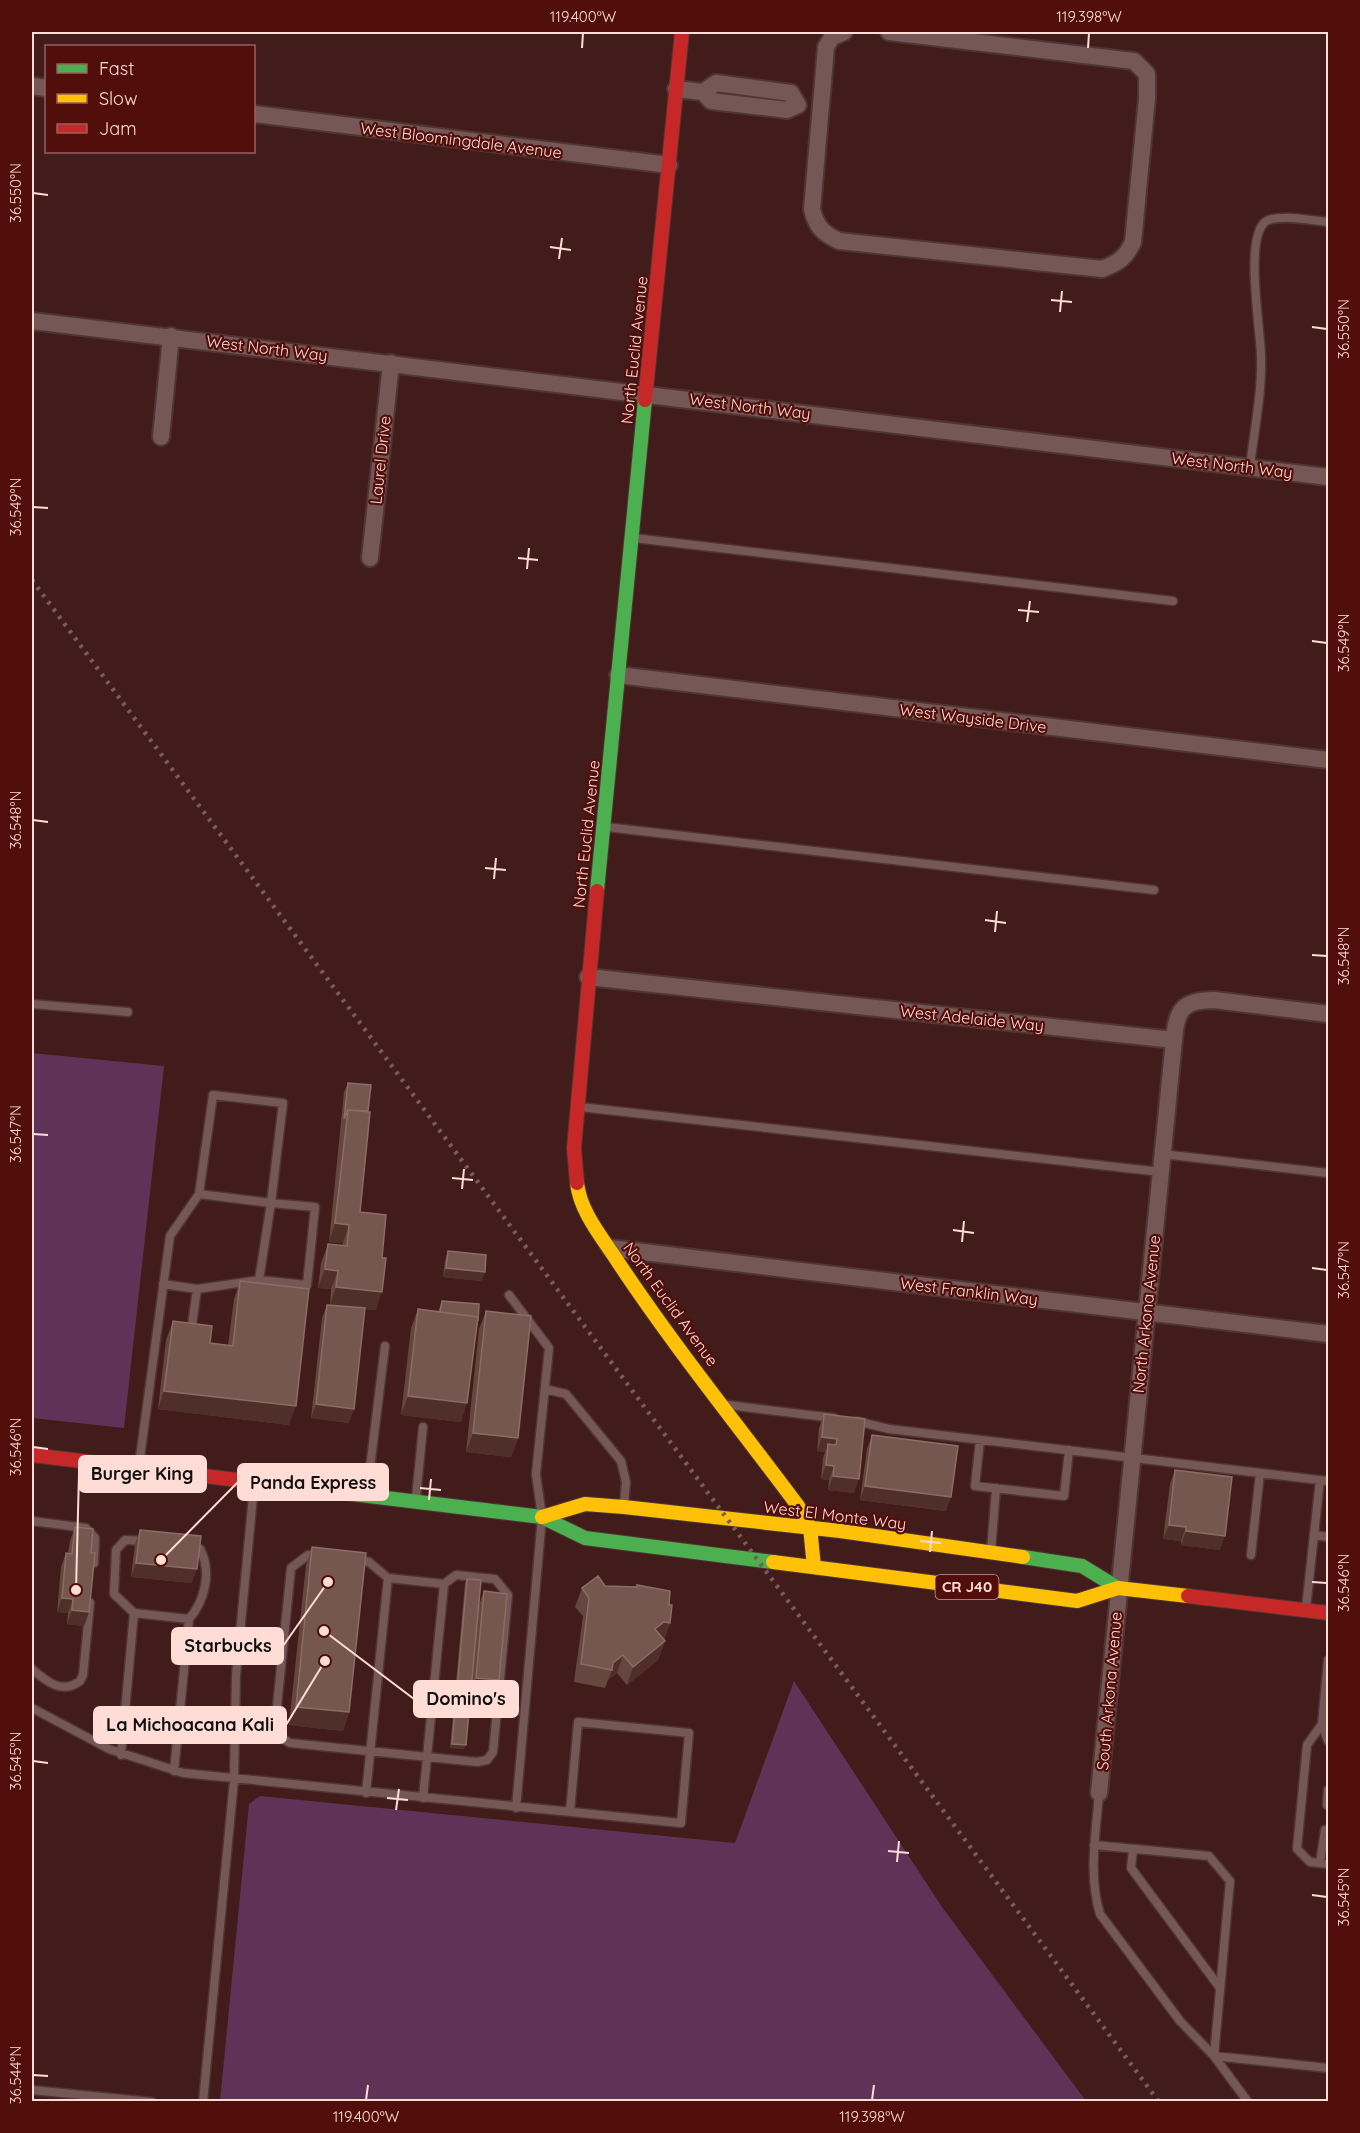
<svg xmlns="http://www.w3.org/2000/svg" width="1360" height="2133" font-family="Quicksand,sans-serif">
<style>
.green{fill:#5e3357}
.lines{fill:none;stroke-linecap:round;stroke-linejoin:round}
.lane-casing{stroke:#4f3533;stroke-width:11}
.street-casing{stroke:#4f3533;stroke-width:20}
.fast-casing{stroke:#4f3533;stroke-width:16}
.slow-casing{stroke:#4f3533;stroke-width:16}
.jam-casing{stroke:#4f3533;stroke-width:16}
.lane{stroke:#755856;stroke-width:8}
.street{stroke:#755856;stroke-width:16}
.fast{stroke:#4caf50;stroke-width:14}
.slow{stroke:#ffc107;stroke-width:14}
.jam{stroke:#c62828;stroke-width:14}
.rail{stroke:#785d5b;stroke-width:4.5;stroke-dasharray:3 6;stroke-linecap:butt}
.wall{fill:#66473f}
.shaded-wall{fill:#502f2a}
.building{fill:#765750;stroke:#8c6c65;stroke-width:1.5}
.ticks{fill:none;stroke:#ffdcd6;stroke-width:2}
.labels{text-anchor:middle;stroke-width:4.5;stroke-linejoin:round;paint-order:stroke}
.shield{fill:#510e0a;stroke:#cb9e99;stroke-width:1.5}
.shield-label{font-size:15px;font-weight:bold;fill:#ffdcd6}
.street-label{font-size:16px;fill:#ffdcd6;stroke:#510e0a}
.leader{fill:none;stroke:#ffdcd6;stroke-width:2}
.callout-dot{fill:#ffdcd6;stroke:#510e0a;stroke-width:2}
.callout{fill:#ffdcd6;stroke:#ffdcd6;stroke-width:2}
.callout-label{font-size:18px;text-anchor:middle;font-weight:bold;fill:#111}
.neatline{fill:none;stroke:#ffdcd6;stroke-width:2}
.ticks-label{font-size:15px;text-anchor:middle;fill:#ffdcd6}
</style>
<rect width="100%" height="100%" fill="#411c1a"/>
<!-- green -->
<path class="green" d="M32 1053 164 1066 124 1428 32 1418Z
M794 1681 942 1907 1086 2101H220L249 1804 260 1796 735 1843Z"/>
<g class="lines">
<!-- lane casing -->
<g class="lane-casing">
<path id="lane" d="M1250 467C1254 431 1262 394 1261 358 1261 330 1244 240 1265 222 1276 213 1314 221 1328 222
M634 538 1173 601
M606 827 1154 890
M32 1004 128 1012
M580 1107 1161 1172
M1162 1154 1328 1173
M163 1284 197 1289 191 1332
M197 1289 259 1280 271 1203 315 1207 307 1285 259 1280
M509 1295 549 1348 536 1474 542 1517 516 1808
M545 1389 566 1394 621 1461 626 1482 624 1504
M728 1405 834 1418
M856 1421 889 1429 1328 1481
M980 1440 975 1486 1064 1496 1069 1450
M139 1465 170 1236 199 1194 213 1095 283 1103 271 1203 199 1194
M367 1492 385 1346
M416 1498 423 1427
M32 1521 86 1528 95 1538 94 1563
M1314 1535 1328 1537
M991 1551 996 1488
M321 1555H308L291 1568 275 1726 280 1737 290 1743 477 1762 487 1760 493 1752 508 1595 495 1579 456 1575 444 1584
M1251 1555 1260 1473
M355 1559 369 1562 388 1578
M1306 1608 1320 1480
M134 1613 114 1594 116 1550 125 1540 147 1541
M189 1619C205 1601 212 1571 200 1549L190 1545
M1328 1660 1322 1724 1307 1745 1297 1849 1310 1862 1328 1864
M32 1669C46 1681 62 1695 80 1681L83 1675 90 1603
M32 1708 109 1749 183 1773 681 1823 689 1733 578 1722 570 1812
M125 1712 180 1717
M1322 1724 1328 1741
M121 1755 134 1613 189 1619 174 1771
M366 1793 388 1578 444 1584 423 1798
M1099 1793C1096 1833 1088 1875 1100 1914L1180 2021 1214 2056 1328 2068
M1327 1805 1328 1790
M1094 1845 1209 1856 1230 1881 1214 2056 1248 2102
M1133 1849 1131 1868 1220 1988
M1320 1863 1325 1830
M32 2090 152 2102
M203 2102 234 1780 236 1675 254 1486"/>
</g>
<!-- street casing -->
<g class="street-casing">
<path id="street" d="M844 32 832 37 826 47 812 209C816 227 824 234 839 241L1102 269C1118 263 1126 258 1133 242L1147 98V74L1134 61 889 32
M32 86 46 88
M676 89 703 92 716 83 791 93 798 105 787 110 711 101 703 92
M254 114 669 165
M32 321 1328 477
M161 437 171 336
M370 558 391 363
M618 675 1328 760
M588 977 1174 1040C1176 1011 1182 1000 1214 1000L1328 1014
M610 1248 1328 1334
M1099 1793 1174 1040"/>
</g>
<!-- fast casing -->
<g class="fast-casing">
<path id="fast" d="M597 891 645 400
M262 1483 542 1517 585 1538 773 1562
M1023 1557 1082 1566 1118 1588"/>
</g>
<!-- slow casing -->
<g class="slow-casing">
<path id="slow" d="M577 1183C580 1211 601 1236 616 1259 672 1344 737 1424 798 1506L810 1527 814 1567
M542 1517 585 1504 624 1507 840 1531 1023 1557
M773 1562 1077 1601 1118 1588 1188 1596"/>
</g>
<!-- jam casing -->
<g class="jam-casing">
<path id="jam" d="M645 400 682 32
M577 1183 574 1148 597 891
M32 1455 262 1483
M1188 1596 1328 1613"/>
</g>
<!-- lane -->
<use href="#lane" class="lane"/>
<!-- street -->
<use href="#street" class="street"/>
<!-- fast -->
<use href="#fast" class="fast"/>
<!-- slow -->
<use href="#slow" class="slow"/>
<!-- jam -->
<use href="#jam" class="jam"/>
<!-- rail -->
<path class="rail" d="M32 580 1159 2102"/>
</g>
<!-- wall -->
<path class="wall" d="M348 1083 360 1212 376 1310 365 1309 349 1423 311 1418 322 1318 327 1305H330L331 1289 318 1288 321 1263 328 1244 342 1246 343 1243 329 1242 344 1092Z
M448 1251 485 1272 481 1281 443 1277 445 1261Z
M240 1281 289 1425 158 1409 166 1340 173 1321 210 1343 228 1345 234 1299Z
M442 1301 477 1323 461 1422 401 1415 411 1328 418 1309 438 1312Z
M486 1311 518 1438 511 1457 466 1452 479 1329Z
M824 1414 865 1419 854 1493 828 1490 829 1480 821 1479 823 1458 825 1452 817 1451 819 1428Z
M872 1435 946 1511 860 1500 867 1449Z
M1175 1470 1220 1550 1181 1545V1541L1163 1539 1170 1484Z
M75 1527 91 1553 89 1612 84 1626 67 1624 68 1613 57 1612 61 1567 66 1553 68 1554 70 1541Z
M140 1530 192 1583 131 1577 135 1544Z
M312 1547 349 1712 343 1731 289 1725 306 1565Z
M467 1579 464 1749 450 1748 465 1583Z
M637 1585 669 1605 670 1623 664 1640 665 1641 658 1660 627 1685 617 1673 608 1680 605 1688 574 1682 583 1616 575 1607 582 1588 605 1586 636 1587Z
M484 1591 494 1694 471 1692 479 1605Z"/>
<!-- shaded-wall -->
<path class="shaded-wall" d="M335 1223 349 1225 343 1243 329 1242Z
M446 1268 485 1272 481 1281 443 1277Z
M325 1269 338 1271 331 1289 318 1288Z
M336 1287 382 1292 376 1310 330 1305Z
M164 1391 296 1406 289 1425 158 1409Z
M408 1396 467 1403 461 1422 401 1415Z
M316 1404 354 1409 349 1423 311 1418Z
M473 1433 518 1438 511 1457 466 1452Z
M822 1437 837 1439 832 1453 828 1444 825 1452 817 1451Z
M826 1465 834 1466 829 1480 821 1479Z
M833 1476 859 1479 854 1493 828 1490Z
M865 1486 951 1497 946 1511 860 1500Z
M1169 1525 1186 1527 1181 1541 1163 1539Z
M1186 1531 1225 1536 1220 1550 1181 1545Z
M136 1563 197 1569 192 1583 131 1577Z
M62 1598 73 1599 68 1613 57 1612Z
M72 1610 89 1612 84 1626 67 1624Z
M664 1622 670 1623 663 1641 655 1629Z
M665 1641 658 1660 627 1685 633 1667Z
M623 1655 617 1673 608 1680 612 1670 613 1663Z
M476 1678 499 1680 494 1694 471 1692Z
M296 1707 349 1712 343 1731 289 1725Z
M452 1744 466 1745 464 1749 450 1748Z"/>
<!-- building -->
<path class="building" d="M348 1083 371 1085 368 1111 348 1110 344 1119Z
M348 1110 370 1112 360 1212 386 1215 382 1258H386L382 1292 336 1287 338 1271 325 1269 328 1244 347 1246 349 1225 335 1223Z
M448 1251 486 1255 485 1272 446 1268Z
M240 1281 309 1289 296 1406 164 1391 173 1321 212 1326 210 1343 233 1346Z
M442 1301 479 1304 478 1321V1317L440 1312Z
M327 1305 365 1308 354 1409 316 1404Z
M418 1309 478 1317 467 1403 408 1396Z
M486 1311 531 1316 518 1438 473 1433Z
M824 1414 865 1419 859 1479 833 1476 834 1466 826 1465 828 1444 836 1445 837 1439 822 1437Z
M872 1435 958 1446 951 1497 865 1486Z
M1175 1470 1232 1477 1225 1536 1186 1531V1527L1169 1525Z
M75 1527 93 1529 91 1553H95L89 1612 72 1610 73 1599 62 1598 66 1553 72 1554Z
M140 1530 201 1536 197 1569 136 1563Z
M312 1547 366 1553 349 1712 296 1707Z
M598 1576 605 1586 637 1587V1585L670 1591 669 1605H672L670 1623 664 1622 655 1629 665 1641 633 1667 623 1655 613 1663 612 1670 581 1664 589 1598 582 1588Z
M467 1579 481 1580 466 1745 452 1744Z
M484 1591 507 1594 499 1680 476 1678Z"/>
<!-- ticks -->
<path class="ticks" d="M582 48 583 33M1088 48 1089 33M33 193 48 195M550 247 571 250M559 259 562 238M1051 300 1072 302M1060 312 1062 291M1312 327 1327 329M33 507 48 508M518 558 538 560M527 569 529 548M1018 610 1039 612M1027 622 1030 601M1312 641 1327 643M33 820 48 822M485 868 506 870M494 879 496 858M985 920 1006 923M995 932 997 911M1312 955 1327 956M33 1134 48 1135M452 1178 473 1180M462 1189 464 1169M953 1230 974 1233M962 1242 964 1221M1312 1268 1327 1270M33 1447 48 1449M420 1488 441 1490M429 1500 431 1479M920 1541 941 1543M930 1552 932 1531M1312 1582 1327 1583M33 1761 48 1763M387 1798 408 1800M396 1810 399 1789M888 1851 909 1853M897 1862 899 1841M1312 1895 1327 1897M33 2075 48 2076M366 2100 368 2085M872 2100 874 2085"/>
<g class="labels">
<!-- shield labels -->
<rect class="shield" x="935.5" y="1575" width="63" height="24" rx="4.5"/>
<g class="shield-label">
<text x="967" y="1592">CR J40</text>
</g>
<!-- street labels -->
<g class="street-label">
<text transform="translate(461 140) rotate(7)" y="6">West Bloomingdale Avenue</text>
<text transform="translate(267 348) rotate(7)" y="6">West North Way</text>
<text transform="translate(634 350) rotate(-84)" y="6">North Euclid Avenue</text>
<text transform="translate(750 406) rotate(7)" y="6">West North Way</text>
<text transform="translate(380 460) rotate(-84)" y="6">Laurel Drive</text>
<text transform="translate(1232 465) rotate(7)" y="6">West North Way</text>
<text transform="translate(973 718) rotate(7)" y="6">West Wayside Drive</text>
<text transform="translate(586 834) rotate(-84)" y="6">North Euclid Avenue</text>
<text transform="translate(972 1018) rotate(6)" y="6">West Adelaide Way</text>
<text transform="translate(969 1291) rotate(7)" y="6">West Franklin Way</text>
<text transform="translate(671 1304) rotate(54)" y="6">North Euclid Avenue</text>
<text transform="translate(1146 1314) rotate(-84)" y="6">North Arkona Avenue</text>
<text transform="translate(835 1515) rotate(7)" y="6">West El Monte Way</text>
<text transform="translate(1109 1691) rotate(-85)" y="6">South Arkona Avenue</text>
</g>
</g>
<!-- callouts -->
<path class="leader" d="M76 1590L79 1474M161 1560L238 1482M328 1582L283 1646M324 1631L414 1699M325 1661L286 1725"/>
<g class="callout-dot">
<circle cx="76" cy="1590" r="6"/>
<circle cx="161" cy="1560" r="6"/>
<circle cx="328" cy="1582" r="6"/>
<circle cx="324" cy="1631" r="6"/>
<circle cx="325" cy="1661" r="6"/>
</g>
<g class="callout">
<rect x="79" y="1456" width="127" height="36" rx="6"/>
<rect x="238" y="1464" width="150" height="36" rx="6"/>
<rect x="172" y="1628" width="111" height="36" rx="6"/>
<rect x="414" y="1681" width="104" height="36" rx="6"/>
<rect x="94" y="1707" width="192" height="36" rx="6"/>
</g>
<g class="callout-label">
<text x="142" y="1480">Burger King</text>
<text x="313" y="1489">Panda Express</text>
<text x="228" y="1652">Starbucks</text>
<text x="466" y="1705">Domino's</text>
<text x="190" y="1731">La Michoacana Kali</text>
</g>
<!-- border -->
<rect width="1360" height="2133" fill="none" stroke="#510e0a" stroke-width="66"/>
<!-- legend -->
<rect x="45" y="45" width="210" height="108" fill="#510e0a" stroke="#97605c" stroke-width="1.5"/>
<rect x="57" y="64" width="30" height="9" fill="#4caf50" stroke="#97605c" stroke-width="1.5"/>
<text x="99" y="75" font-size="18" fill="#ffdcd6">Fast</text>
<rect x="57" y="94" width="30" height="9" fill="#ffc107" stroke="#97605c" stroke-width="1.5"/>
<text x="99" y="105" font-size="18" fill="#ffdcd6">Slow</text>
<rect x="57" y="124" width="30" height="9" fill="#c62828" stroke="#97605c" stroke-width="1.5"/>
<text x="99" y="135" font-size="18" fill="#ffdcd6">Jam</text>
<rect x="33" y="33" width="1294" height="2067" class="neatline"/>
<g class="ticks-label">
<text x="583" y="22">119.400°W</text>
<text x="1089" y="22">119.398°W</text>
<text transform="translate(16 193) rotate(-90)" y="5">36.550°N</text>
<text transform="translate(1344 329) rotate(-90)" y="5">36.550°N</text>
<text transform="translate(16 507) rotate(-90)" y="5">36.549°N</text>
<text transform="translate(1344 643) rotate(-90)" y="5">36.549°N</text>
<text transform="translate(16 820) rotate(-90)" y="5">36.548°N</text>
<text transform="translate(1344 956) rotate(-90)" y="5">36.548°N</text>
<text transform="translate(16 1134) rotate(-90)" y="5">36.547°N</text>
<text transform="translate(1344 1270) rotate(-90)" y="5">36.547°N</text>
<text transform="translate(16 1447) rotate(-90)" y="5">36.546°N</text>
<text transform="translate(1344 1583) rotate(-90)" y="5">36.546°N</text>
<text transform="translate(16 1761) rotate(-90)" y="5">36.545°N</text>
<text transform="translate(1344 1897) rotate(-90)" y="5">36.545°N</text>
<text transform="translate(16 2075) rotate(-90)" y="5">36.544°N</text>
<text x="366" y="2122">119.400°W</text>
<text x="872" y="2122">119.398°W</text>
</g>
</svg>
